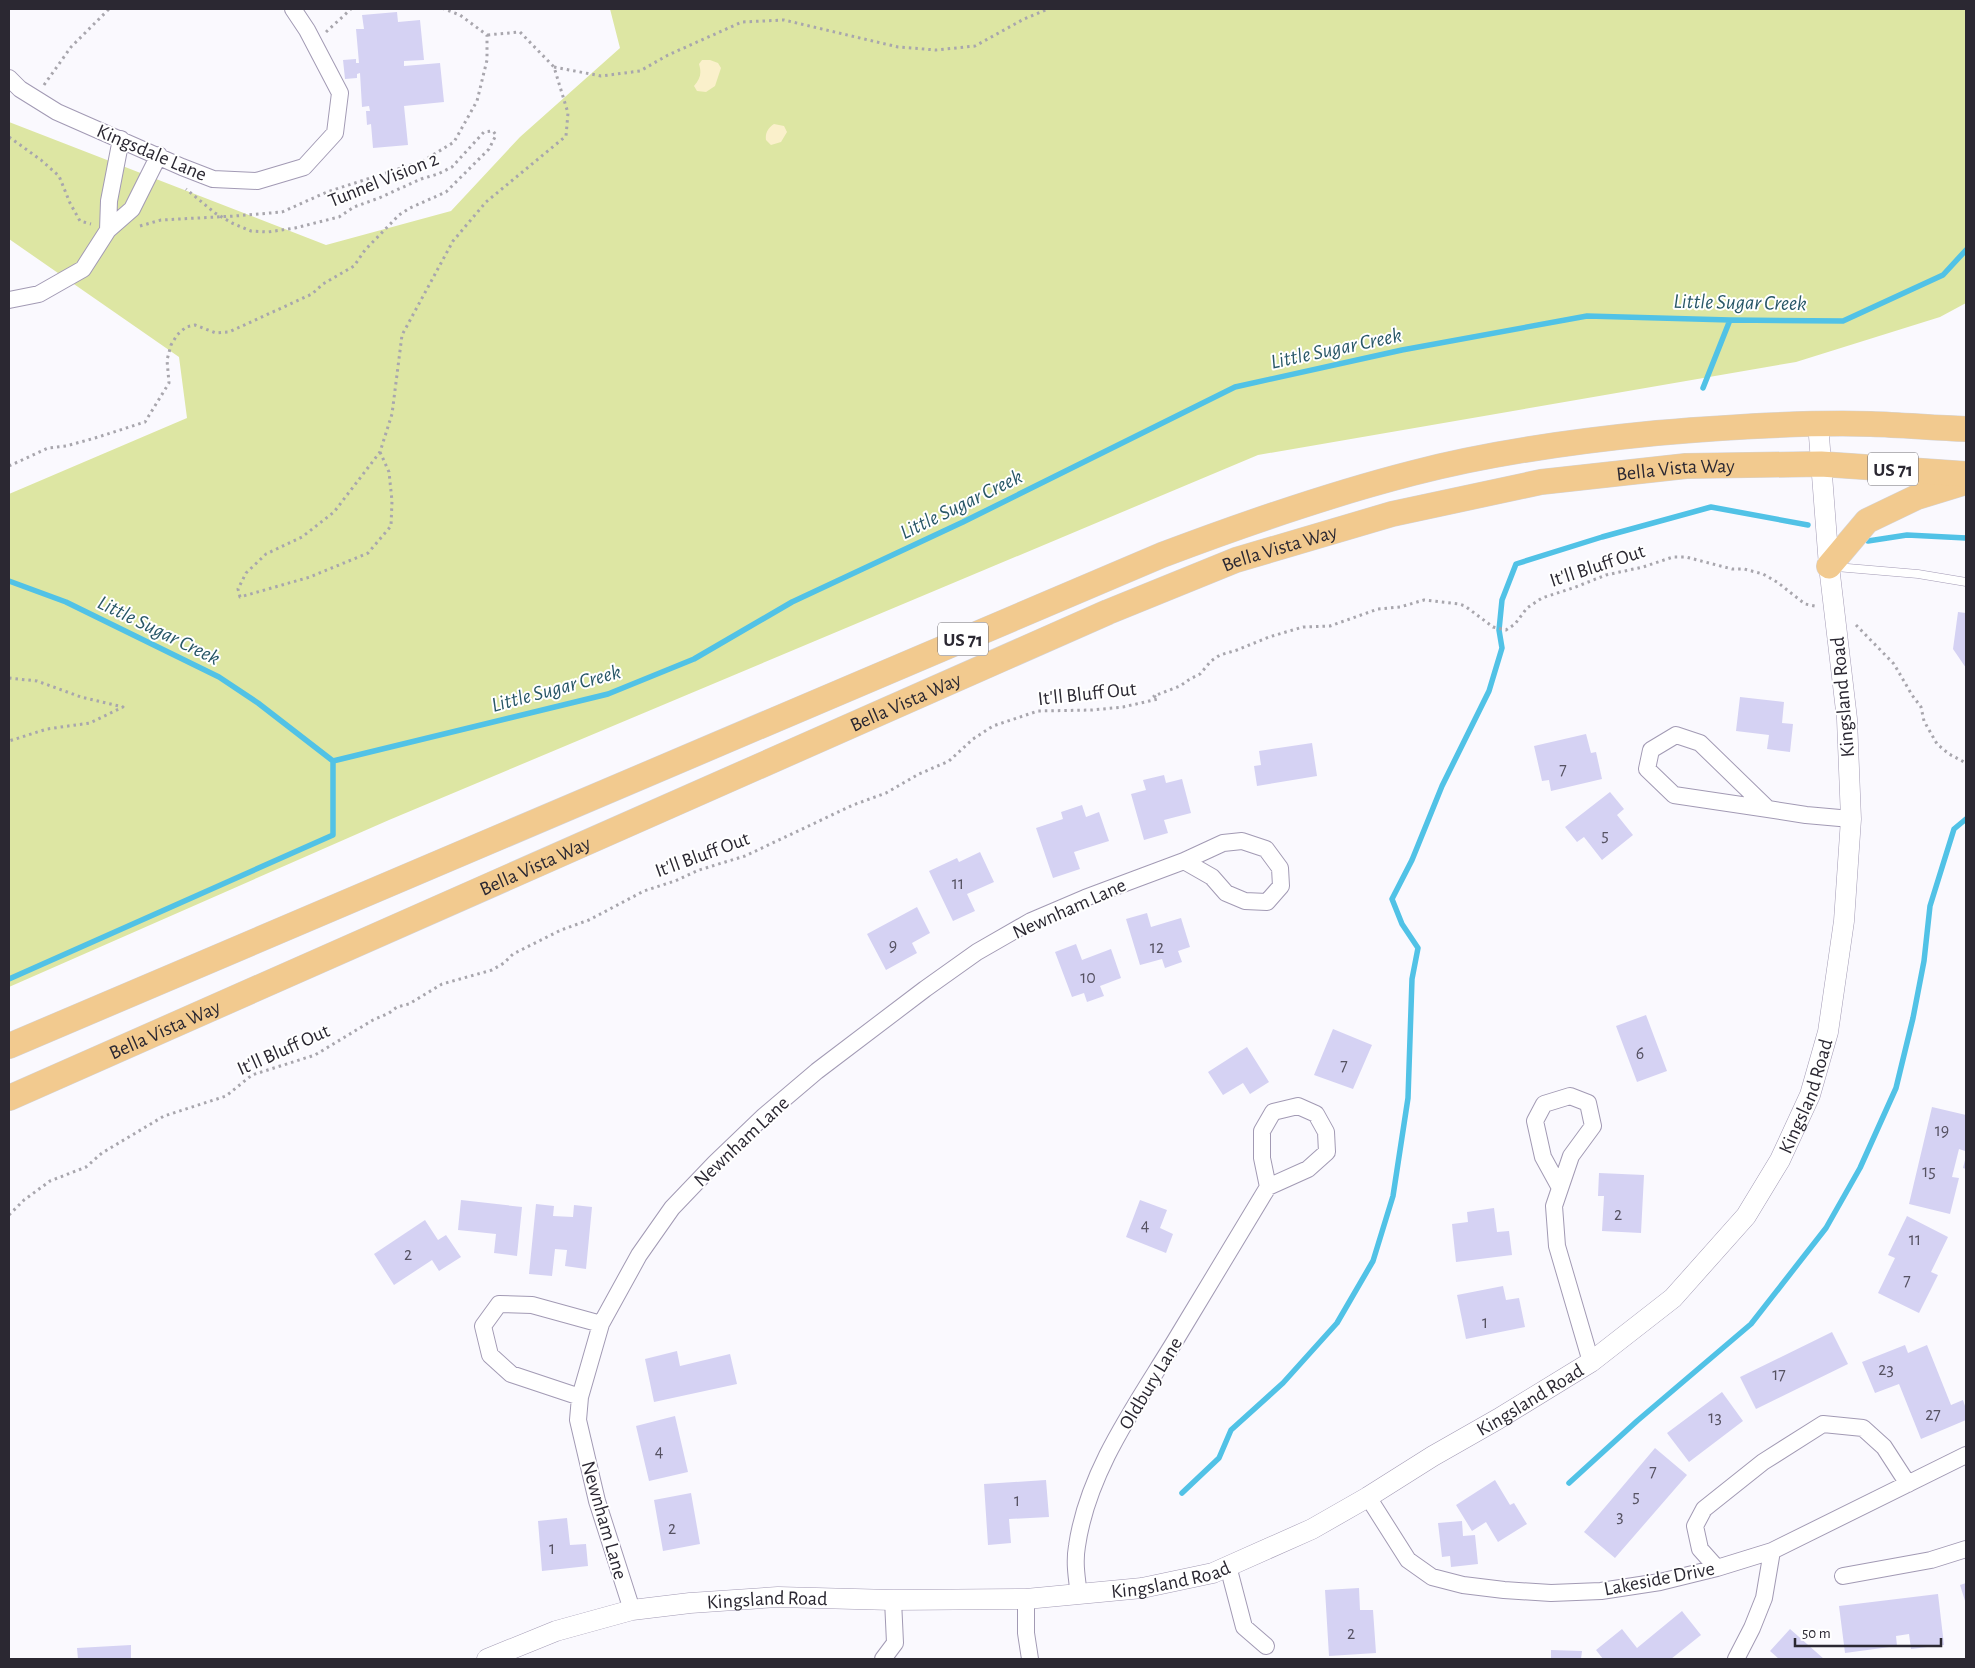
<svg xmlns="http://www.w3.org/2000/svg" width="1975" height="1668" font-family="'Alegreya Sans',sans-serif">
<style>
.green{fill:#dde6a3}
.sand{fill:#faf0cb}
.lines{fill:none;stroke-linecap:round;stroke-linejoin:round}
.stream{stroke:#51c2e6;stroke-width:5.5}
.building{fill:#d5d2f3}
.service-casing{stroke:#a29ab4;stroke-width:9}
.minor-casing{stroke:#a29ab4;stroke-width:18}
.tertiary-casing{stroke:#a29ab4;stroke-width:21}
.primary-casing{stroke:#d5d4d6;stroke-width:26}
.path{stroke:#a8a6ad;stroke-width:3;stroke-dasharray:2.5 4;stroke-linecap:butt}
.service{stroke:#fff;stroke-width:8}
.minor{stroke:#fff;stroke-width:16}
.tertiary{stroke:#fff;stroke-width:20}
.primary{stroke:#f2ca8f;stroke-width:25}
.labels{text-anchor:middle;stroke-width:4;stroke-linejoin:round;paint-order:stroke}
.number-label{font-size:18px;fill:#565262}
.shield{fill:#fff;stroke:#6b6870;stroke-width:1}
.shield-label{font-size:19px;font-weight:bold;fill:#2b2832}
.street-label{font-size:20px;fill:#2b2832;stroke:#fff}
.water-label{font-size:21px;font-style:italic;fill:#285767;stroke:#fff}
</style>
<rect width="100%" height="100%" fill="#faf9fe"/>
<!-- green -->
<path class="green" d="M610 9H1966V303L1940 317 1796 362 1258 455 389 820 9 987V494L187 418 179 357 9 239V122L326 245 451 211 520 137 620 48Z"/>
<!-- sand -->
<path class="sand" d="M702 60H710L718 63 721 68 715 86 706 92 697 91 694 86C700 79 702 74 699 64Z
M774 124 784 126 787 132 781 142 771 145 766 140C765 133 768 128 774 124Z"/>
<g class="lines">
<!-- stream -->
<path class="stream" d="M1703 388 1730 320
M1868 541 1907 535 1966 538
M9 581 66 602 219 677 258 703 333 761 608 694 694 659 792 602 963 522 1235 387 1402 350 1587 316 1730 320 1843 321 1943 275 1966 250
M9 979 333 835V761
M1569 1483 1637 1421 1751 1324 1826 1228 1860 1168 1896 1088 1913 1018 1924 961 1930 906 1954 829 1966 819
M1182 1493 1219 1458 1231 1430 1283 1383 1337 1323 1373 1261 1393 1196 1408 1098 1412 979 1418 948 1402 924 1392 899 1412 860 1442 786 1489 691 1502 648 1499 630 1502 600 1516 564 1602 537 1711 507 1808 525"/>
</g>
<!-- building -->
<path class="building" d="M397 12 398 22 420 20 424 60 404 61V66L440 63 444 102 404 106 408 145 373 148 371 124 367 125 366 111H370L369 106 362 107 360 73 357 74V78L345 79 343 60 356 59V63H359L356 29H364L362 15Z
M1958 612 1966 613V668L1953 649Z
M1740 697 1784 702 1782 723 1793 724 1790 752 1767 749 1769 735 1736 731Z
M1586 734 1591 753 1596 752 1602 779 1551 791 1549 780 1542 781 1534 746Z
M1312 743 1317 776 1257 786 1254 766 1261 765 1259 751Z
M1164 775 1166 783 1182 779 1191 813 1164 820 1168 833 1144 840 1131 794 1146 790 1143 780Z
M1610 792 1624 809 1617 815 1633 835 1602 860 1584 837 1577 842 1565 827Z
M1082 805 1086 817 1099 812 1109 841 1074 852 1080 869 1053 878 1036 828 1063 819 1061 812Z
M980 852 994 882 967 894 975 911 953 921 929 871 957 858 959 862Z
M917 907 930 933 912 943 917 953 886 970 867 934Z
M1147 913 1151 927 1181 918 1190 947 1178 951 1182 962 1165 968 1162 959 1140 965 1126 919Z
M1076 944 1082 960 1111 949 1121 978 1100 986 1104 996 1087 1002 1084 993 1072 997 1055 952Z
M1646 1015 1667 1071 1637 1082 1616 1026Z
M1333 1029 1372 1045 1353 1089 1314 1075Z
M1247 1047 1269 1082 1250 1094 1243 1083 1223 1095 1208 1072Z
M1932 1107 1966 1115V1146L1965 1151 1959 1149 1952 1177 1959 1178 1950 1214 1909 1204Z
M1966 1156V1169L1963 1168Z
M1599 1173 1644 1175 1641 1233 1602 1231 1604 1196H1598Z
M461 1200 522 1207 517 1256 494 1253 496 1234 458 1230Z
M1140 1200 1167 1210 1160 1228 1173 1234 1166 1253 1126 1237Z
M536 1204 554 1206 553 1216 573 1217 574 1205 592 1207 586 1269 565 1266 567 1250 555 1249 552 1276 529 1274Z
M1494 1208 1497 1232 1509 1231 1512 1255 1456 1262 1452 1224 1468 1222 1467 1212Z
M1907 1216 1948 1237 1931 1272 1938 1275 1919 1313 1878 1293 1895 1258 1888 1255Z
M425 1220 438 1240 446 1235 461 1257 439 1271 432 1260 394 1285 374 1254Z
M1503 1286 1506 1300 1519 1298 1525 1327 1466 1339 1457 1295Z
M1832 1332 1848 1364 1756 1409 1740 1377Z
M1905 1345 1908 1353 1927 1345 1951 1405 1963 1400 1966 1409V1420L1921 1439 1899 1384 1875 1393 1862 1362Z
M677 1351 680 1366 730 1354 737 1384 654 1402 645 1359Z
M1722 1392 1743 1421 1689 1462 1667 1433Z
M675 1416 688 1472 649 1481 636 1426Z
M1655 1448 1687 1475 1615 1558 1584 1532Z
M1046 1480 1049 1517 1009 1519 1011 1543 988 1545 984 1484Z
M1495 1480 1510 1505 1514 1503 1527 1524 1498 1542 1486 1522 1472 1531 1456 1505Z
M691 1493 700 1544 663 1551 654 1500Z
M567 1518 570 1545 586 1544 588 1566 542 1571 538 1521Z
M1462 1521 1463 1536 1475 1535 1478 1564 1451 1567 1450 1556 1442 1557 1438 1523Z
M1966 1583V1604L1960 1585Z
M1359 1588 1360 1610H1373L1376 1653 1329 1656 1325 1590Z
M1938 1594 1944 1645 1911 1649 1909 1634 1896 1636 1897 1646 1845 1653 1839 1606Z
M1682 1611 1701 1635 1671 1659H1603L1596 1650 1622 1629 1637 1648Z
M1790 1629 1824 1659H1779L1770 1651Z
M131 1645V1659H78L77 1648Z
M1551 1650 1582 1651 1581 1659H1551Z"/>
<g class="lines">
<!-- service casing -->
<g class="service-casing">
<path id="service" d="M1836 567 1918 574 1966 582"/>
</g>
<!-- minor casing -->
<g class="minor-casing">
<path id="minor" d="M9 78 20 89 57 112 182 167 213 179 257 181 304 167 335 133 340 93 307 30 293 9
M108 230 109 201 121 139
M9 300 39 294 83 269 108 230 132 209 159 155
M1676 735 1700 743 1768 809 1674 795 1647 769 1651 750Z
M1768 809 1806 815 1851 819
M1560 1188 1543 1157 1535 1121 1544 1104 1570 1096 1588 1103 1593 1126 1571 1156 1554 1206 1557 1246 1591 1362
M580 1397 511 1374 490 1355 483 1326 499 1304 532 1305 601 1324
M1368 1497 1408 1560 1432 1577 1463 1585 1504 1590 1551 1593 1601 1591 1660 1582 1717 1568 1772 1551 1966 1455
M1228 1566 1244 1627 1266 1646
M1717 1568 1700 1549 1695 1526 1704 1509 1763 1462 1823 1424 1863 1428 1884 1447 1908 1484
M1843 1576 1931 1560 1966 1549
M1079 1595C1077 1579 1074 1563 1077 1546 1088 1469 1139 1401 1178 1336 1208 1287 1238 1237 1268 1187L1308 1169 1327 1152 1326 1132 1316 1114 1298 1106 1273 1112 1262 1131V1158L1268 1187
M1026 1599V1633L1030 1659
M632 1610 597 1501 578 1420 580 1397 601 1324 639 1255 672 1208 715 1163 764 1116 817 1071 925 989 977 952 1031 921 1085 898 1184 861 1212 877 1226 893 1245 901 1267 902 1281 886 1280 868 1266 849 1242 841 1223 843 1184 861
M883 1659 895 1643 893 1600
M1736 1659 1752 1628 1764 1598 1772 1551"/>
</g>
<!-- tertiary casing -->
<g class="tertiary-casing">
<g id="tertiary">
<path id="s1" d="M487 1659 556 1631 632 1610 690 1603 778 1597 893 1600 1026 1599 1142 1588 1213 1573 1312 1529 1368 1497 1433 1456 1498 1419 1591 1362 1673 1298 1746 1216 1780 1160 1810 1095 1828 1032 1844 921 1851 819 1847 719 1829 566 1818 423"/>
</g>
</g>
<!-- primary casing -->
<g class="primary-casing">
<g id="primary">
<path d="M1829 566 1867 521 1917 497 1966 482"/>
<path d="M9 1046 1162 555C1244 524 1327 495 1413 473 1493 452 1575 441 1657 433 1728 427 1800 422 1871 424 1903 425 1935 428 1966 429"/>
<path id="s2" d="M9 1098 1108 612 1236 560 1392 514 1541 482 1686 466 1821 464 1966 474"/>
</g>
</g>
<!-- path -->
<path class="path" d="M326 32 351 9
M554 67 601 76 640 71 668 55 742 22 784 20 898 47 936 50 975 46 1024 19 1048 9
M44 85 71 47 109 9
M9 137 41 160 59 176 70 203 80 221 91 224
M140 226 161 220 235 216 282 212 327 192 423 161 454 142 477 101 487 60V35L460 15 444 9
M380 452 389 472 392 501 391 526 368 553 310 577 240 597 238 589 246 573 266 554 302 537 334 512 380 452 392 414 402 335 453 241 486 202 566 136 568 113 554 67 520 32 487 35
M9 466 48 448 66 446 95 438 145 422 169 383 167 360 171 345 177 335 186 327 195 325 216 333 229 332 312 294 323 284 354 266 365 250 399 215 410 208 446 192 489 149 496 135 493 131 484 132 452 167 438 174 421 179 379 198 354 207 339 217 295 228 268 232 251 231 232 223 215 213 186 189
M1856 625 1894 664 1912 695 1921 707 1924 721 1937 744 1949 754 1966 763
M9 678 37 681 81 697 123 707 90 723 47 729 9 741
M9 1215 24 1200 50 1181 86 1167 102 1153 164 1116 217 1099 226 1096 252 1075 315 1055 373 1020 389 1013 397 1007 409 1004 442 984 492 970 504 963 513 954 561 930 589 920 644 891 675 881 699 870 745 856 853 805 886 793 919 774 949 761 973 739 993 726 1038 711 1092 710 1123 707 1158 699 1154 696 1180 686 1190 679 1200 674 1211 661 1220 655 1237 650 1269 637 1303 627 1330 626 1378 609 1400 607 1424 600 1459 604 1465 606 1493 627 1506 630 1515 624 1527 608 1542 598 1573 588 1606 575 1643 567 1673 557H1686L1732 569H1744L1763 574 1777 582 1805 604 1815 606"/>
<!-- service -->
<use href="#service" class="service"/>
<!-- minor -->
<use href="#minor" class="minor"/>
<!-- tertiary -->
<use href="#tertiary" class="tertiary"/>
<!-- primary -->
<use href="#primary" class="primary"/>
</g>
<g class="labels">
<!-- number labels -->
<g class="number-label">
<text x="1563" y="775">7</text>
<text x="1605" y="841">5</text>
<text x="958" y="889">11</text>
<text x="893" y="951">9</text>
<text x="1157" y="953">12</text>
<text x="1088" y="983">10</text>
<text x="1640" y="1059">6</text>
<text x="1344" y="1071">7</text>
<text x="1942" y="1136">19</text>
<text x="1929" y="1177">15</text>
<text x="1618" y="1220">2</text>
<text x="1145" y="1231">4</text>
<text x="1915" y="1245">11</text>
<text x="408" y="1260">2</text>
<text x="1907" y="1286">7</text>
<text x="1485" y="1328">1</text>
<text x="1886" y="1375">23</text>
<text x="1779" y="1380">17</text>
<text x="1933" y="1420">27</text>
<text x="1715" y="1423">13</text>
<text x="659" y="1457">4</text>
<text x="1653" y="1477">7</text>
<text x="1636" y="1502">5</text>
<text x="1017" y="1506">1</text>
<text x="1620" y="1522">3</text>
<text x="672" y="1534">2</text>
<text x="552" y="1554">1</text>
<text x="1351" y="1639">2</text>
</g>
<!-- shield labels -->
<g class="shield">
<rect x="1868" y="452.5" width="50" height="33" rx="4"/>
<rect x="938" y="622.5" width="50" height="33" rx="4"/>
</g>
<g class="shield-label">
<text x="1893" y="476">US 71</text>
<text x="963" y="646">US 71</text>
</g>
<!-- street labels -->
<g class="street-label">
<text transform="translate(152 152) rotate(23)" y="7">Kingsdale Lane</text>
<text transform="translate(383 179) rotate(-22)" y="7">Tunnel Vision 2</text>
<text dy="7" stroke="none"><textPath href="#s2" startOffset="1790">Bella Vista Way</textPath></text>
<text dy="7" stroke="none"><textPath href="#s2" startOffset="1385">Bella Vista Way</textPath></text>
<text transform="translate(1597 565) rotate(-18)" y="7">It'll Bluff Out</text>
<text transform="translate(1087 693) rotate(-6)" y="7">It'll Bluff Out</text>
<text transform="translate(1842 697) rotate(-95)" y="7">Kingsland Road</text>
<text dy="7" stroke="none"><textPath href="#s2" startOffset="980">Bella Vista Way</textPath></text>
<text transform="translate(702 854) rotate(-20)" y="7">It'll Bluff Out</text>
<text dy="7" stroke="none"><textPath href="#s2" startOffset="575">Bella Vista Way</textPath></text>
<text transform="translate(1069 908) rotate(-24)" y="7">Newnham Lane</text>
<text dy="7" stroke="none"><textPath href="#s2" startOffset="170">Bella Vista Way</textPath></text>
<text transform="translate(283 1049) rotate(-24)" y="7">It'll Bluff Out</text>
<text dy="7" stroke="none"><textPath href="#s1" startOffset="1519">Kingsland Road</textPath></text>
<text transform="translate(741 1141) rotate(-43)" y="7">Newnham Lane</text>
<text transform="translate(1150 1383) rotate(-59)" y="7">Oldbury Lane</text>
<text dy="7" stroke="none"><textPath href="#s1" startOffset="1099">Kingsland Road</textPath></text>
<text transform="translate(605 1520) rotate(74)" y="7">Newnham Lane</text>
<text dy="7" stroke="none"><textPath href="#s1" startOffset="694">Kingsland Road</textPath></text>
<text transform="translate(1659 1578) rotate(-11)" y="7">Lakeside Drive</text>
<text dy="7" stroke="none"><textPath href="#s1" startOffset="289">Kingsland Road</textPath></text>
</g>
<!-- water labels -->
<g class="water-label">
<text transform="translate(1740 302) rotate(1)" y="7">Little Sugar Creek</text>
<text transform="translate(1336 348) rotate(-12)" y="7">Little Sugar Creek</text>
<text transform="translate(961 504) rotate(-26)" y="7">Little Sugar Creek</text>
<text transform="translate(159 630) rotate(26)" y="7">Little Sugar Creek</text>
<text transform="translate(556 688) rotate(-15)" y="7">Little Sugar Creek</text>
</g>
</g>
<!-- border -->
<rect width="1975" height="1668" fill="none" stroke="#2b2832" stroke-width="20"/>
<!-- scale -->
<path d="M1795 1638v8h146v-8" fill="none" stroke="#2b2832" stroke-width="2.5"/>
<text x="1802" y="1638" font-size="15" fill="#2b2832" stroke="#ffffff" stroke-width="4" paint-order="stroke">50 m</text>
</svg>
